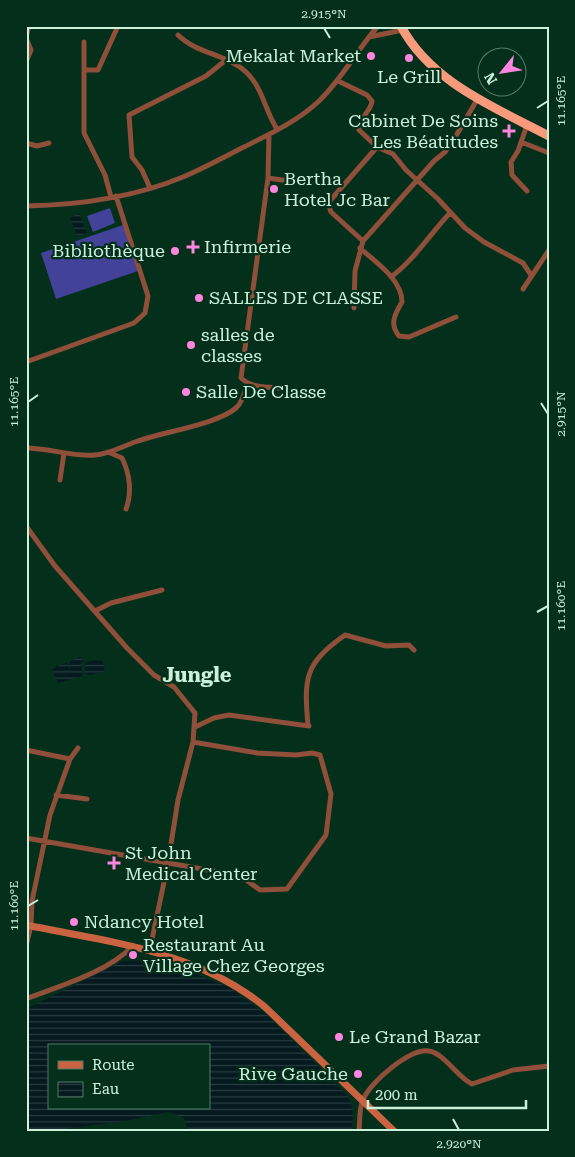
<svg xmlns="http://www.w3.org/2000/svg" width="575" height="1157" font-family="'Roboto Serif',serif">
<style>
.garden{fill:#414298}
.water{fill:url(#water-rules);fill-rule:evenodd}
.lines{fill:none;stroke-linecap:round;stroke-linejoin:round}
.street{stroke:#8f4f3a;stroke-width:5}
.secondary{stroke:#c96342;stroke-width:7}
.highway{stroke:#fa9a7c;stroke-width:9}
.ticks{fill:none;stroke:#ccf1da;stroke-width:2}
.poi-dot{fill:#ff85de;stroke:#032f1b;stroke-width:2}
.labels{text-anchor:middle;stroke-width:4.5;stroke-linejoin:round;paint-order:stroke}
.poi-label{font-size:18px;fill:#ccf1da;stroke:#032f1b;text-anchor:start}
.quarter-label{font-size:20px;font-weight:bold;fill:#ccf1da;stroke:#032f1b}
.neatline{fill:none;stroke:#ccf1da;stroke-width:2}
.ticks-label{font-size:12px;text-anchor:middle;fill:#ccf1da}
</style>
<defs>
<pattern id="water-rules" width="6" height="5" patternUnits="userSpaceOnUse" patternTransform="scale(1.25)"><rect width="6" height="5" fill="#051a1f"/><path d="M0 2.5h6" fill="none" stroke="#283c3f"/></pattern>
</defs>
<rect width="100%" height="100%" fill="#032f1b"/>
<!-- garden -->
<path class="garden" d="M110 208 115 223 93 232 87 216Z
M123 225 138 271 56 299 41 253Z"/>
<!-- water -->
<path class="water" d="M79 213 87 233 77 236 70 218Z
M80 657 84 661 81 663 83 676 58 683 52 669 67 662 71 674 69 662Z
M95 660 102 661 105 671 91 675 85 674V663Z
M160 960 229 987 267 1015 348 1096 353 1110 352 1131H188L184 1118 168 1112 125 1121 50 1131H26V1009L123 961ZM49 1046H209V1108H49Z"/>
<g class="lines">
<!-- street -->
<path class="street" d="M178 35C197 54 227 54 246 72 263 88 265 111 277 129
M26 37 29 26
M369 37 403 30
M26 38 31 50 26 62
M84 42V133L105 175 111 197
M84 70H98L118 26
M338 81 367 95 372 101C371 112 358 118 359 130L377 147 393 154 406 170 438 199 465 228 484 242 523 263 531 275
M269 135 268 178 241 378C253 389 269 387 284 388
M521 142 549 153
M26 143 37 146 49 143
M268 178 303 183
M150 188 142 170 132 157 129 115 206 76 226 60
M527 191 512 175 511 162 518 151 527 125
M26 206C78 205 135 197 183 177 204 168 224 157 244 147 270 134 298 121 319 101 342 79 357 50 378 26
M363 241 331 212 328 203 377 147
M360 248C375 262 402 279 402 302 395 314 389 324 399 336L409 337 456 317
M391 277C415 259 430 234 450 213
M523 289 549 250
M354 308 355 271 363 241 434 161 445 152 453 141 478 98
M26 362 134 323 145 313 148 296 116 196
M26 448C49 448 72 457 95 455 109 454 121 447 135 442 161 432 216 425 236 408 242 403 245 392 247 384
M108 452 122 458C130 474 132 493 126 509
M60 480 64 453
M26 526 55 566 127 648 154 675 174 687 195 713 193 742 178 800 168 863 150 949
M95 611 111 603 162 590
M308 726C304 678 304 664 345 635L386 646 409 645 414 650
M195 727 214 718 229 715 309 726
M26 750 70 759
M56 795 87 799
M26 838 225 873 235 872 260 890 287 889 326 835 331 794 320 755 312 753 296 755 257 753 193 742
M26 946 31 926 32 901 50 815 70 759 78 748
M26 999C62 985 106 973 133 946
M359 1131C360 1121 359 1108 363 1100 369 1083 411 1047 429 1051 444 1053 458 1078 472 1084L513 1070 549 1066"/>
<!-- secondary -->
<path class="secondary" d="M26 925C109 942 197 951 265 1007L394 1131"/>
<!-- highway -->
<path class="highway" d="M401 26C430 82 496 108 549 136"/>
</g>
<!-- ticks -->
<path class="ticks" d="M324 28 330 38M537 108 548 101M28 402 38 395M541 403 548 414M537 612 548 606M28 906 38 900M453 1119 459 1130"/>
<!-- markers -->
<g class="poi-dot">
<circle cx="371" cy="56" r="5"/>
<circle cx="409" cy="58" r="5"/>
<path d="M506.5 123.5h5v5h5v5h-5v5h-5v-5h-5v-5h5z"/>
<circle cx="274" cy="189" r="5"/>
<path d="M190.5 239.5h5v5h5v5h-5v5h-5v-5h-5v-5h5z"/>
<circle cx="175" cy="251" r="5"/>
<circle cx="199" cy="298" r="5"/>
<circle cx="191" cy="345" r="5"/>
<circle cx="186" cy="392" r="5"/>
<path d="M111.5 855.5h5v5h5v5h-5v5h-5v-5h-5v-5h5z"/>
<circle cx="74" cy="922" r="5"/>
<circle cx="133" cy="955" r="5"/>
<circle cx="339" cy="1037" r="5"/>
<circle cx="358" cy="1074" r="5"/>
</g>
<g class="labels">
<!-- poi labels -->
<g class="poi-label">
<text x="361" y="62" text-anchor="end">Mekalat Market</text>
<text x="409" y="83" text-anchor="middle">Le Grill</text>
<text x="498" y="127" text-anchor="end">Cabinet De Soins<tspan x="498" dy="21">Les Béatitudes</tspan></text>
<text x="284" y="185">Bertha<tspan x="284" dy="21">Hotel Jc Bar</tspan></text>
<text x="204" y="253">Infirmerie</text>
<text x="165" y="257" text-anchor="end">Bibliothèque</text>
<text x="209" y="304">SALLES DE CLASSE</text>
<text x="201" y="341">salles de<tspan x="201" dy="21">classes</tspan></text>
<text x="196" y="398">Salle De Classe</text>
<text x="125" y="859">St John<tspan x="125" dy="21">Medical Center</tspan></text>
<text x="84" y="928">Ndancy Hotel</text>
<text x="143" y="951">Restaurant Au<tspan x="143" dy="21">Village Chez Georges</tspan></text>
<text x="349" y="1043">Le Grand Bazar</text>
<text x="348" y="1080" text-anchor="end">Rive Gauche</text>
</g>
<!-- quarter labels -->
<g class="quarter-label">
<text x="197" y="682">Jungle</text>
</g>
</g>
<!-- border -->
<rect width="575" height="1157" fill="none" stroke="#032f1b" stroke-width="55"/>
<!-- legend -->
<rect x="48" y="1044" width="162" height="65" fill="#032f1b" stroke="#537d67"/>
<rect x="58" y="1061" width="25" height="8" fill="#c96342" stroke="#537d67"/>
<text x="92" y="1070" font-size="15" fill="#ccf1da">Route</text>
<rect x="58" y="1082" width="25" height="15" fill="url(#water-rules)" stroke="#537d67"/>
<text x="92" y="1094" font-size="15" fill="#ccf1da">Eau</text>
<!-- north arrow -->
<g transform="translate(502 72) rotate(240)"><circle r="24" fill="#032f1b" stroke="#537d67"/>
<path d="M0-4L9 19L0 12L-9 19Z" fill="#ff85de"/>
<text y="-8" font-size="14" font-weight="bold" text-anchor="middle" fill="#ccf1da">N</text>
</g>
<!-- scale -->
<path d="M368 1100v8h158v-8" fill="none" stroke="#ccf1da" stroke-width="2.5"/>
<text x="375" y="1100" font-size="15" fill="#ccf1da" stroke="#032f1b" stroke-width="4" paint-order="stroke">200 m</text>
<rect x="28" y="28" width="520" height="1102" class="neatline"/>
<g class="ticks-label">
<text x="324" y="18">2.915°N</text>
<text transform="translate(561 101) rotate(-90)" y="4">11.165°E</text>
<text transform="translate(14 402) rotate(-90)" y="4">11.165°E</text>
<text transform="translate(561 414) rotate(-90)" y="4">2.915°N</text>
<text transform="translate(561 606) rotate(-90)" y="4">11.160°E</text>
<text transform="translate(14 906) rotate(-90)" y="4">11.160°E</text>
<text x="459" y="1148">2.920°N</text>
</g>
</svg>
